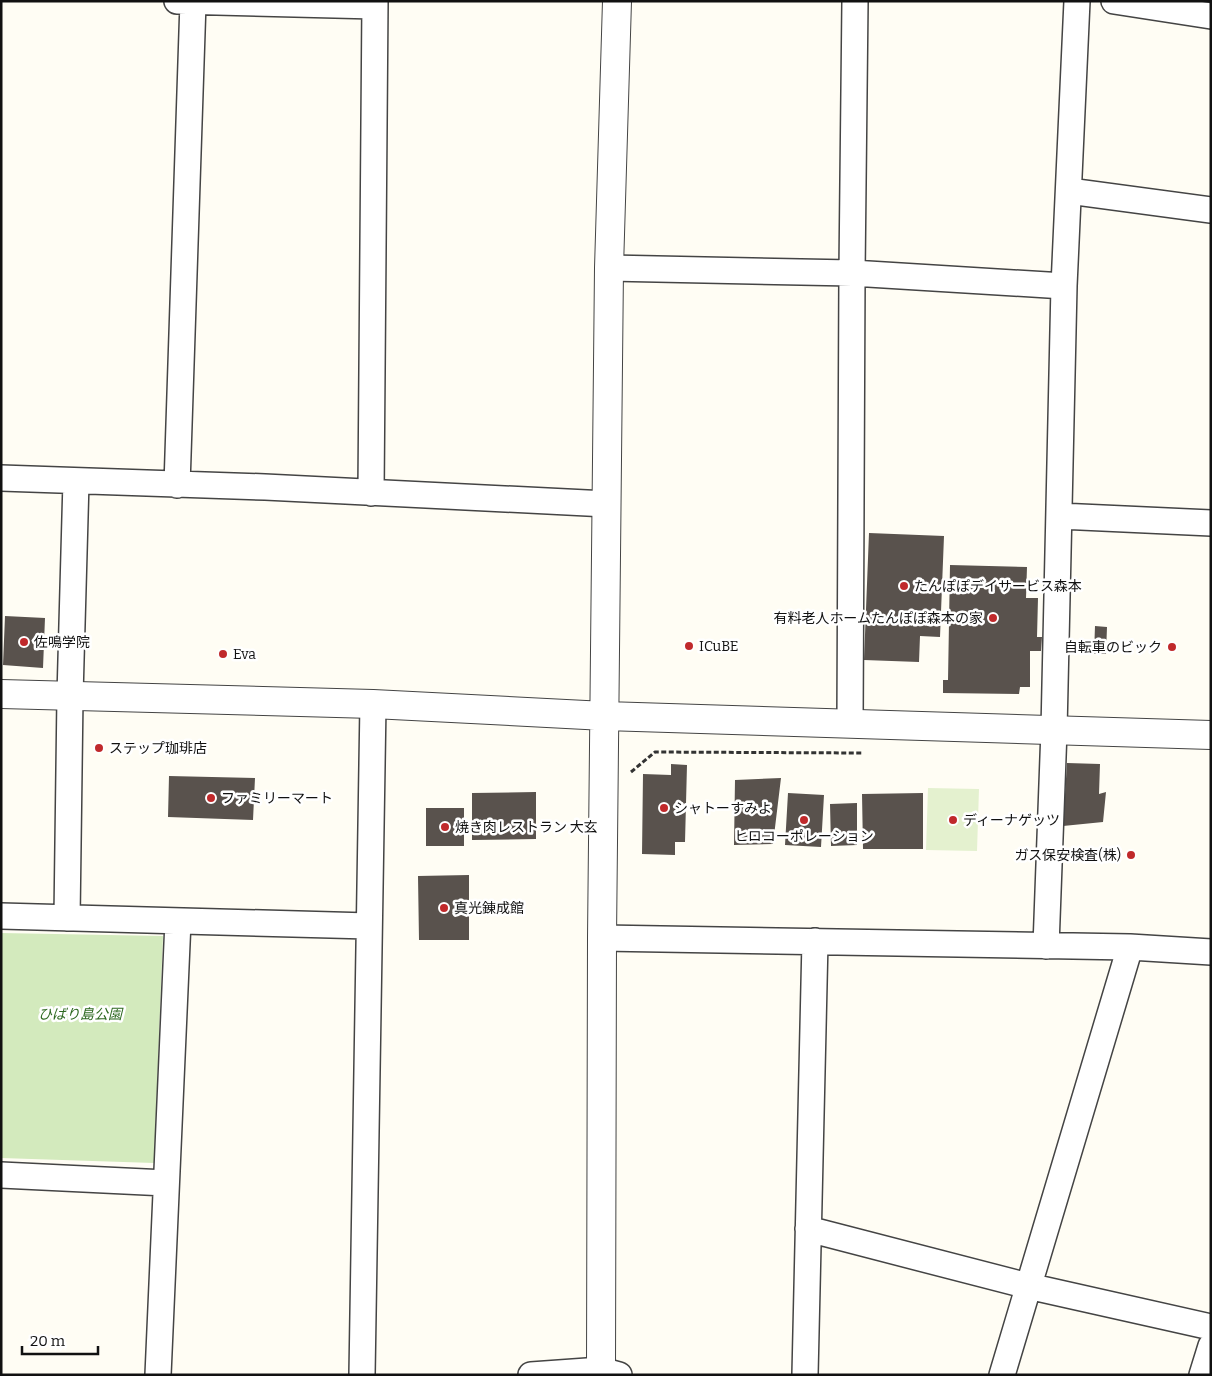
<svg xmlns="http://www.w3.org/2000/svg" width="1212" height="1376" font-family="Bitter,'Noto Sans JP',serif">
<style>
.green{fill:#d3eabd}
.pitch{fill:#e4f1cf}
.building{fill:#59524d}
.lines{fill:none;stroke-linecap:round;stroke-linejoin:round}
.minor-casing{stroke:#444;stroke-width:28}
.tertiary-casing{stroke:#444;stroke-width:30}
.path{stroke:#333;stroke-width:3;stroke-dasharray:5 2.5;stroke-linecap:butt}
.minor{stroke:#fff;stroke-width:25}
.tertiary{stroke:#fff;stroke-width:28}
.poi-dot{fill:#c0292b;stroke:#fff;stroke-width:2}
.labels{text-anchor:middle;stroke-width:5;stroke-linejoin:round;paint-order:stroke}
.poi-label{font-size:14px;fill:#111;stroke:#fff;text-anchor:start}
.park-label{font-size:14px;font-style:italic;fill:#2d6920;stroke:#fff}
</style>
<rect width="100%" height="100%" fill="#fffdf4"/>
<!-- green -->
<path class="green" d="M1 933 163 936 154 1163 1 1158Z"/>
<!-- pitch -->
<path class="pitch" d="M928 788 979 789 977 851 926 850Z"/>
<!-- building -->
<path class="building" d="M869 533 944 536 940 637 920 636 919 662 864 660Z
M950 565 1027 567 1026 598H1038L1037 637H1042L1041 651H1030V687H1020L1019 694 943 693V680H948Z
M5 616 45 618 43 668 3 665Z
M1095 626 1107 627 1106 654H1094Z
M1067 763 1100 764 1099 794 1106 792 1103 822 1063 826Z
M671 764 687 765 685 842H675V855L642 854 643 774 671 775Z
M169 776 255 778 253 820 168 817Z
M781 778 773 844 734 845 735 780Z
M536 792V839L472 840V793Z
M788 793 824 795 821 847 785 845Z
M923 793V849H863L862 794Z
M857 803V845L831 846 830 804Z
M426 808H464V846H426Z
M469 875V940H419L418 876Z"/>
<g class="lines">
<!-- minor casing -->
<g class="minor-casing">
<path id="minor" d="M177 1 375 6
M1114 1 1211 16
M1069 191 1211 210
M609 268 852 273 1064 286
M1 478 265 487 607 504
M177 485 193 2
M371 493 375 1
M1059 516 1211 523
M850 724 852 273 855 1
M1 916 369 926
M67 918 70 696 76 481
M602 938 1130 947 1211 952
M1046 946 1054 730 1064 286 1077 1
M1 1175 166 1183
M808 1229 1028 1286 1211 1327
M158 1375 178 921
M362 1375 373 704
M531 1375 601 1370 619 1375
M805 1375 815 941
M1002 1375 1130 947
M1202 1375 1211 1346"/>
</g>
<!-- tertiary casing -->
<g class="tertiary-casing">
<path id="tertiary" d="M1 694 373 704 605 716 1211 735
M601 1370 602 938 609 268 617 1"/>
</g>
<!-- path -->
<path class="path" d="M631 772 655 752 863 753"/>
<!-- minor -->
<use href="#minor" class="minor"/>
<!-- tertiary -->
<use href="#tertiary" class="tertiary"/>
</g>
<!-- markers -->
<g class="poi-dot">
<circle cx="904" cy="586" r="5"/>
<circle cx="993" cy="618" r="5"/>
<circle cx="24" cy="642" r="5"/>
<circle cx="689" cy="646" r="5"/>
<circle cx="1172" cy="647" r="5"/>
<circle cx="223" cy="654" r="5"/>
<circle cx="99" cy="748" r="5"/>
<circle cx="211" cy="798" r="5"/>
<circle cx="664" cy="808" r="5"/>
<circle cx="804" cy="820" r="5"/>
<circle cx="953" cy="820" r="5"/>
<circle cx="445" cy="827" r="5"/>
<circle cx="1131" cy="855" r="5"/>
<circle cx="444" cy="908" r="5"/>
</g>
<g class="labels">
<!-- poi labels -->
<g class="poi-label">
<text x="914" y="591">たんぽぽデイサービス森本</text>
<text x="983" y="623" text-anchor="end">有料老人ホームたんぽぽ森本の家</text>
<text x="34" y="647">佐鳴学院</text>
<text x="699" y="651">ICuBE</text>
<text x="1162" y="652" text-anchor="end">自転車のビック</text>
<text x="233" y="659">Eva</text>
<text x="109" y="753">ステップ珈琲店</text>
<text x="221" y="803">ファミリーマート</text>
<text x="674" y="813">シャトーすみよ</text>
<text x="963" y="825">ディーナゲッツ</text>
<text x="455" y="832">焼き肉レストラン 大玄</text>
<text x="804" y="841" text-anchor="middle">ヒロコーポレーション</text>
<text x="1121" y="860" text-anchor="end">ガス保安検査(株)</text>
<text x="454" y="913">真光錬成館</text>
</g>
<!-- park labels -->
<g class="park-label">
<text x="80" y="1019">ひばり島公園</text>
</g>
</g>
<!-- border -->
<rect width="1212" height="1376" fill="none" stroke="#111111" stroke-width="5"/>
<!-- scale -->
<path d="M22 1346v8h76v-8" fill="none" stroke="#111111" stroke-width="2.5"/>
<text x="30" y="1346" font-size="15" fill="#111111" stroke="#ffffff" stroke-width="4" paint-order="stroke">20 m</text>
</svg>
